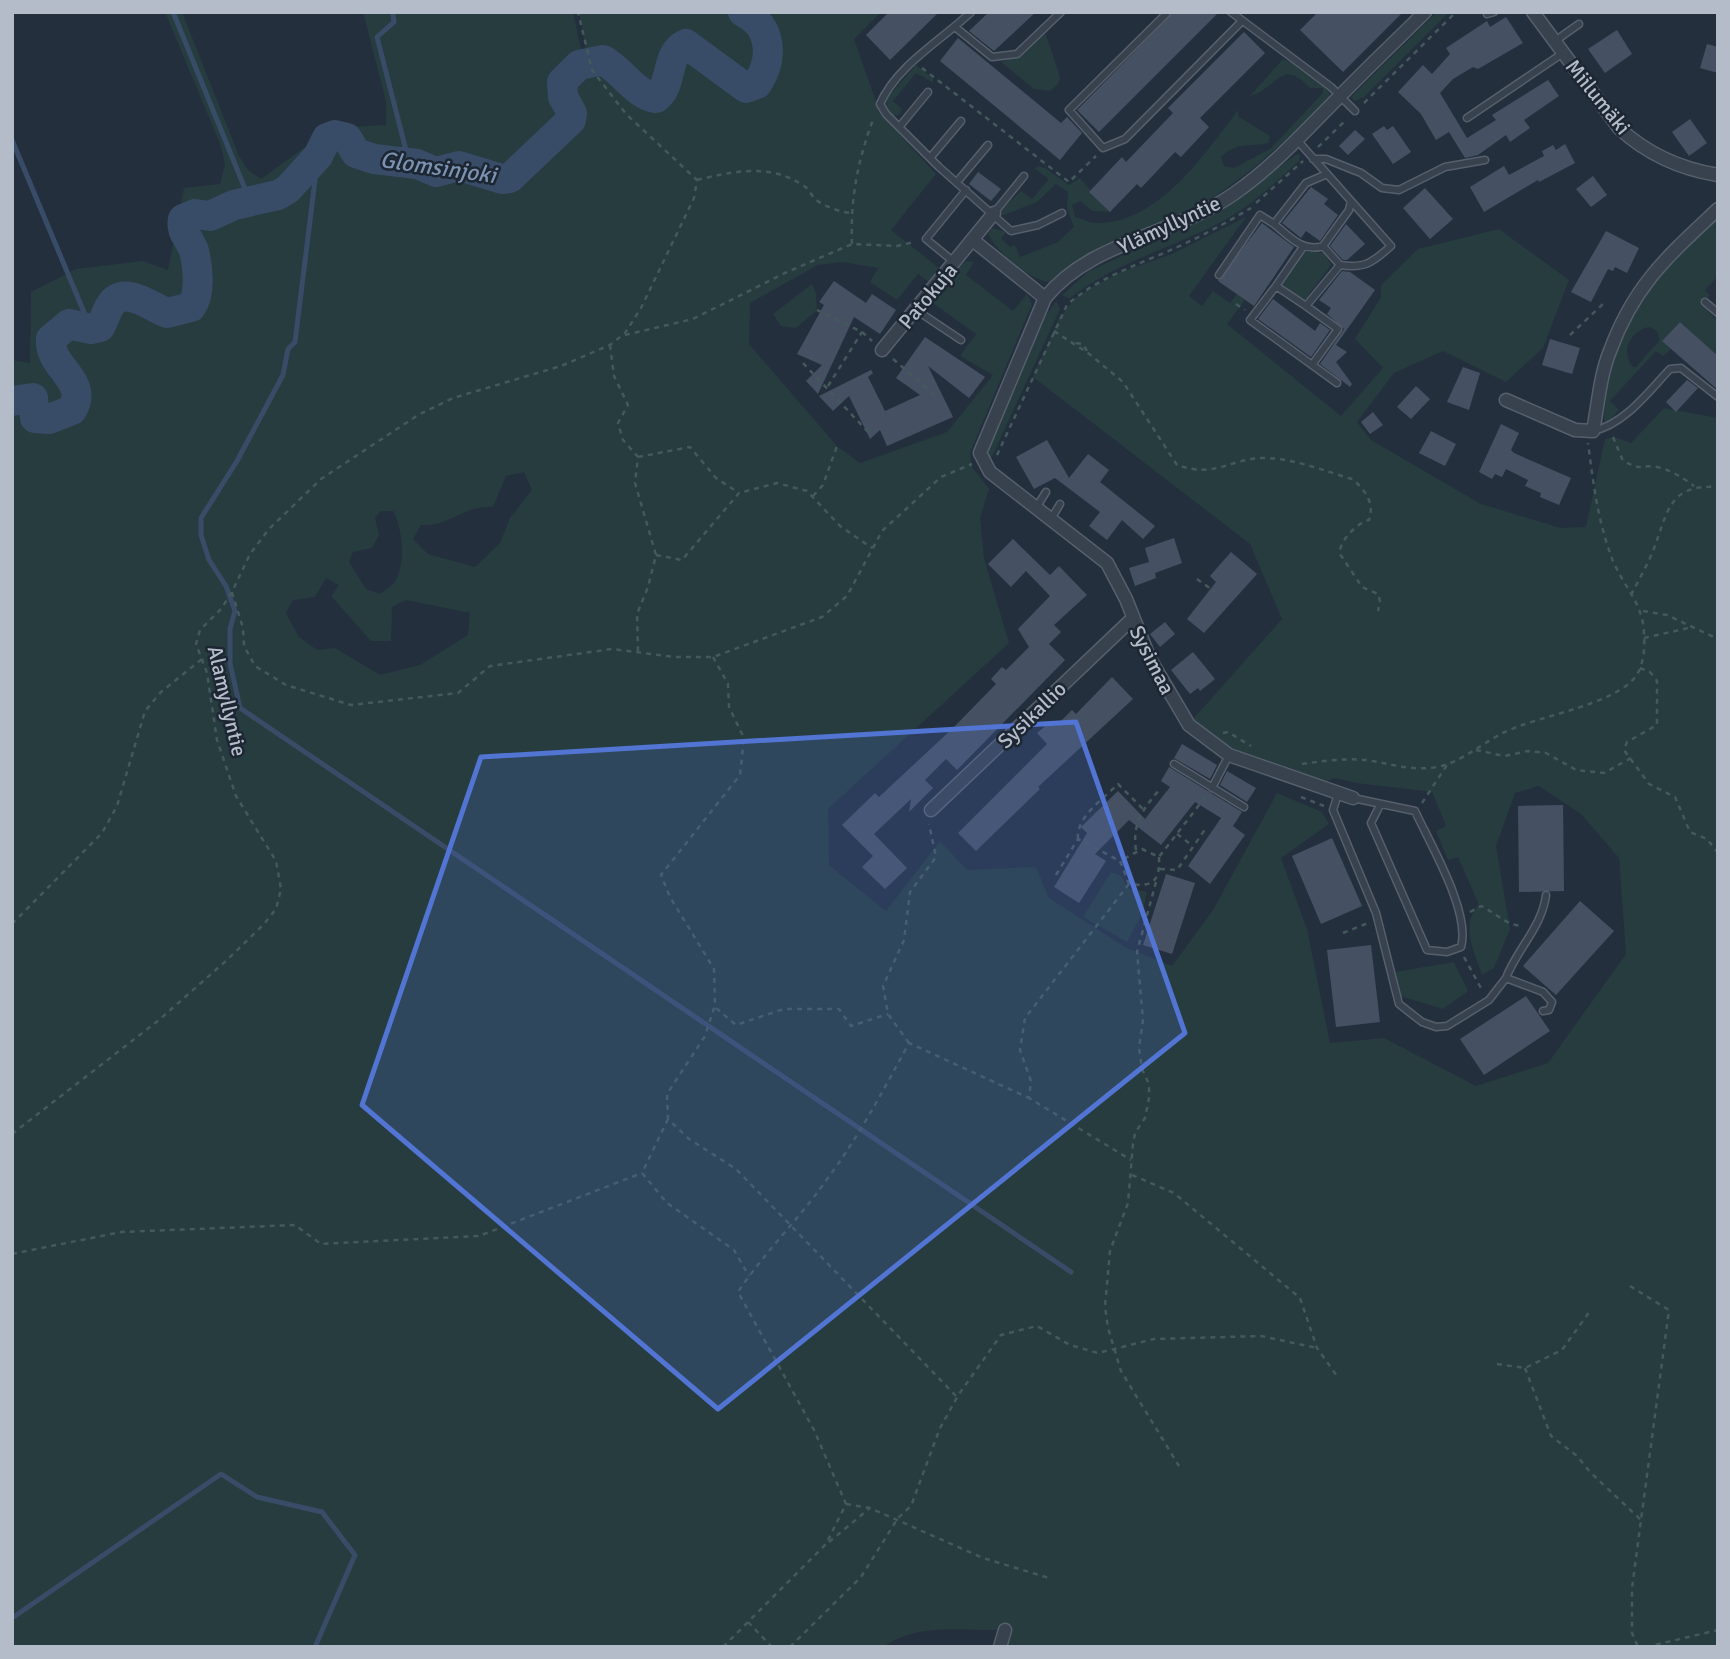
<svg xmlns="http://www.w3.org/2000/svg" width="1730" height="1659" font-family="Signika,sans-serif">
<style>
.green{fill:#263c3f;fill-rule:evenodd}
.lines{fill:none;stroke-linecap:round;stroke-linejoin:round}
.stream{stroke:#394c67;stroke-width:5}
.river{stroke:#394c67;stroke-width:30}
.building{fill:#455162}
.lane-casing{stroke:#565f6c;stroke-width:9}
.street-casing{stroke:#565f6c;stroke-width:15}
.path{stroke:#44595c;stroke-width:2.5;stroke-dasharray:5 5;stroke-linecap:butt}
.lane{stroke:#38414e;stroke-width:6}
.street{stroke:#38414e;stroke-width:12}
.marked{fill:#5274d3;fill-opacity:0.2;stroke:#5274d3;stroke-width:5;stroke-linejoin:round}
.labels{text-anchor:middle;stroke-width:5;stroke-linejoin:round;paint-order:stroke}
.street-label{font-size:21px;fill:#b4bcc9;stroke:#1d2633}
.water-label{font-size:23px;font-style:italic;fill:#7c92b1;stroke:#1d2633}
</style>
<rect width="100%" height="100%" fill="#242f3e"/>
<!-- green -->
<path class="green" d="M165 12H182L239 156 248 170 261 179 331 128 386 125V101L363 12H573L581 49 586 51 579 12H881L854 39 880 113 936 174 891 230 939 268 930 283 918 274 897 300 870 282 878 268 843 262 818 265 750 303 749 344 837 446 860 463 947 432 993 375 960 356 976 334 930 301 965 261 974 262 966 275 1013 311 1027 294 1032 304 970 453 972 467 989 489 980 518 984 558 1009 643 828 809 829 865 886 911 940 841 967 870 1036 867 1049 898 1125 947 1172 966 1213 910 1277 793 1322 812 1329 824 1281 858 1307 929 1330 1043 1384 1038 1476 1086 1548 1063 1626 954 1619 858 1581 814 1539 786 1515 793 1496 846 1510 929 1494 968 1482 975C1475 952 1459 925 1479 905L1458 857 1448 860 1436 831 1446 826 1432 792 1356 783 1336 778 1316 784 1231 750 1193 719 1282 619 1250 544 1033 377 1059 318 1078 295 1118 273 1172 254 1246 217 1189 296 1202 306 1213 291 1230 303 1237 294 1245 300 1227 324 1341 416 1383 368 1355 339 1381 297V285L1418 249 1499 229 1569 280 1543 348 1506 382 1443 351 1394 373 1357 422 1371 440 1481 504 1561 528 1586 527 1605 439 1614 437 1631 443 1664 408 1718 418V1647H1001L1005 1630C964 1631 919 1622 883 1647H12V360L30 363 31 292 76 269 143 261 168 270 184 188 220 184 225 164 221 146ZM524 472 532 490 510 518 500 543 475 567 428 554 413 539 421 525C450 527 461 506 493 507L506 476ZM381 511H393C403 527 406 567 394 583 390 587 384 591 380 594L366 589 349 562 353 552 372 548 379 535 375 518ZM326 578 339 585 331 596 371 641H391L392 607 406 600 470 613 468 635 420 665 380 675 335 648 317 650 299 637 286 613 293 600 315 597Z
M1437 12H1449L1364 97 1354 101 1351 97Z
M1045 32 1060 77 1059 83 1050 91 1034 89 1001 62 1022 55Z
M1283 59C1297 65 1329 81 1330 97 1286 141 1243 182 1188 212 1141 236 1089 246 1049 282 1028 279 997 252 988 234L992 228 1006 232 1001 239 1010 247 1015 245 1020 257 1058 242 1074 227 1067 208 1068 192 1056 184 1037 202 1001 216 1003 208 1021 191 1032 199 1049 179 1035 169 1038 166 1045 168 1069 185 1080 178C1090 190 1099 201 1110 212L1092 211 1081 201 1072 205 1075 217C1082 219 1090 223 1096 223 1158 224 1205 154 1238 110L1239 117 1270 136 1268 143C1249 147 1236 142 1221 157L1224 166 1234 168 1270 149 1323 93V88H1310C1280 57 1279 88 1250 96Z
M916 65 933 78V83L916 73 893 101 902 109 899 115H892L886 108 887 98Z
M1297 154 1300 155 1299 161C1275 183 1251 206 1223 221 1172 248 1114 263 1069 299L1062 295 1089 271 1219 212Z
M1718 217V276L1705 290 1710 295 1701 304 1718 322V356L1680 322 1662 341 1671 349 1663 356 1656 351 1610 401 1619 410 1610 420 1604 421C1607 325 1652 279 1718 217ZM1649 327 1657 331 1660 340 1636 367H1633C1620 351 1630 331 1649 327Z
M1312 251 1324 253 1331 265 1304 301 1282 284 1305 252Z
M812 284 816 293 817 310 796 328 781 326 773 314Z
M1056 301 1060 309 989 463 988 445 1042 321Z
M1111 872 1121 876 1129 889 1147 892 1142 914 1127 942 1083 917Z
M1454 962 1468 991 1443 1009 1400 996 1395 972Z"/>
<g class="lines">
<!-- stream -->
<path class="stream" d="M173 12 250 201
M393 14 394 22 377 37 409 162
M12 140 91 329
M318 156 295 342 288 349 283 375 237 461 201 518V535L209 560 226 586 235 611 230 629V663L240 708 1071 1272
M12 1618 221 1474 257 1497 322 1512 355 1555 315 1647"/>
<!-- river -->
<path class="river" d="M12 401 33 398 35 418 49 419 72 410C90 381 48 367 51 339L69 324 91 329 100 327C104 321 106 312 110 306 124 284 151 307 167 313L191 307C201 294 198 267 194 251 190 239 180 232 183 219L195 214 210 216 234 205 278 195 288 189 318 156 327 138 335 135 347 138 356 153 374 159 417 164 436 172 459 166 502 179 510 178 571 120 572 113 563 97 562 82 579 65 603 60C621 69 636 96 656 98 674 85 664 54 686 44L746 88 757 84C774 59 772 25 743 12"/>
</g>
<!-- building -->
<path class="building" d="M889 12H939L890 60 866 35Z
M989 12H1036L994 51 969 31Z
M1174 12H1219L1099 132 1077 110Z
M1318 12H1403L1343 72 1300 30Z
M1506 17 1523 43 1478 69 1473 67 1453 79 1440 93 1467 138 1496 120 1492 115 1548 80 1559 96 1524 120 1530 128 1510 142 1506 135 1478 155 1465 158 1449 132 1436 140 1421 114 1398 92 1423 65 1432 74 1450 54 1446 48 1487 21 1490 27Z
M1617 30 1632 54 1605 73 1588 49Z
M1244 32 1265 53 1200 118 1209 127 1181 157 1175 152 1141 188 1137 184 1110 212 1089 192 1122 157 1126 162 1173 113 1168 108Z
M958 38 1061 123 1067 117 1082 133 1060 160 940 61Z
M1707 44 1718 47V73L1700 68Z
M1690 119 1707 143 1689 156 1672 132Z
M1384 126 1387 130 1393 126 1411 152 1393 164 1372 134Z
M1355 130 1365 139 1348 155 1339 146Z
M1565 144 1575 163 1539 182 1538 180 1484 212 1470 187 1504 166 1509 175 1544 156 1542 151 1553 145 1556 150Z
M978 172 1001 189 991 201 969 184Z
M1593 176 1607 195 1591 207 1576 189Z
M1311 187 1328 199 1324 204 1338 215 1320 241 1306 231 1301 238 1282 223Z
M1425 188 1453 219 1430 239 1403 208Z
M1262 223 1294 247 1254 306 1218 281Z
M1346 224 1365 244 1347 260H1343L1330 246Z
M1606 231 1639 248 1627 273 1615 267 1613 271 1608 269 1591 302 1571 292Z
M1342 271 1350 272 1375 290 1336 345 1347 352 1336 362 1352 384 1350 387 1320 364 1344 329 1327 314 1331 308 1319 300Z
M834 281 866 303 872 294 896 310 880 334 854 317 818 394 806 381 822 365 797 354 824 305 819 302Z
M1273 299 1315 331 1320 323 1330 330 1311 357 1258 319Z
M1680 322 1718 356V390L1662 341Z
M925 337 985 377 969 398 928 366 953 417 887 446 880 430 870 439 849 396 833 411 819 396 871 370 873 373 868 377 885 411 920 395 896 378Z
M1550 339 1580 348 1572 374 1542 365Z
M1463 367 1480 373 1469 410 1447 402Z
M1687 380 1698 388 1676 412 1666 402Z
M1416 386 1430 399 1411 419 1397 407Z
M1373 412 1383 425 1370 434 1361 422Z
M1501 424 1519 433 1511 450 1514 453 1571 478 1559 505 1540 497 1541 493 1525 486 1528 480 1506 469 1502 477 1495 474 1492 479 1479 472Z
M1431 431 1456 444 1445 466 1419 453Z
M1047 440 1069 478 1088 454 1109 470 1100 482 1155 526 1143 539 1122 520 1107 540 1089 526 1100 512 1055 478 1034 489 1016 457Z
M1174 538 1182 563 1155 573 1156 578 1135 586 1129 568 1149 562 1145 548Z
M1013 539 1050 575 1059 566 1087 595 1054 625 1061 632 1049 644 1065 660 957 770 946 759 925 780 933 788 909 812 911 799 874 834 907 868 885 889 862 867 873 856 842 825 875 793 879 797 953 728 996 684 991 679 1002 667 1006 670 1029 647 1018 629 1050 596 1026 571 1011 587 988 564Z
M1231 552 1257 574 1204 633 1187 619 1216 582 1210 576Z
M1165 622 1175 634 1160 647 1150 634Z
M1193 652 1215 679 1200 691 1198 688 1190 694 1171 670Z
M1112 677 1133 699 1038 787 1040 789 976 851 958 833 1047 744 1037 733 1051 721 1056 726 1072 710 1076 714Z
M1182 744 1217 765 1210 779 1174 758Z
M1169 767 1242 812 1233 826 1245 835 1210 884 1188 866 1221 818 1195 802 1161 845 1129 820 1095 854 1106 861 1079 903 1054 887 1087 833 1081 827 1118 791 1145 819 1170 787 1161 781Z
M1227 771 1256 788 1247 802 1220 785Z
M1563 805 1564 891 1519 892 1518 806Z
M1332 838 1362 906 1321 924 1292 856Z
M1166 874 1195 883 1172 954 1143 945Z
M1580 901 1614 931 1556 995 1523 966Z
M1371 945 1380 1022 1336 1027 1327 950Z
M1526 996 1550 1031 1484 1075 1460 1039Z"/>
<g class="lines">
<!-- lane casing -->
<g class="lane-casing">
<path id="lane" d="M971 12C941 41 897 65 880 104L886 114 939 167 1011 231 1038 225 1062 213
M1168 12 1069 110 1103 148 1125 139 1242 21
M1231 12 1331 87 1355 111
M1487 14 1494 12
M955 27 992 57 1017 54 1061 12
M1555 41 1579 24
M1467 118 1563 53
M900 126 928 92
M1297 140 1391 246C1373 262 1365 269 1340 265L1306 306 1338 329 1312 365
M930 158 961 121
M1313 159H1326L1361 173 1382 188 1399 190 1445 167 1485 160
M957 182 988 145
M994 213 1024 176
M1274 224C1289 236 1303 253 1323 246
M1303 247 1276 286 1306 306
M954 262 926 239 966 190
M1340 265 1323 246 1349 210 1351 201
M1219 275 1260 215 1274 224 1306 183 1327 174
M1276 286 1250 320 1337 383
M1705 302 1718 313
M916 310 961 340
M1593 431C1625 424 1648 392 1670 369L1681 368 1718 397
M1036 508 1046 492
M1051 519 1060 504
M1174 764 1244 807
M1212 788 1229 755
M1338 794 1333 810 1376 913 1399 1004 1422 1022 1436 1027 1447 1026 1489 1000 1506 978 1543 992 1552 1002 1549 1010 1543 1011
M1353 798 1415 811C1430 844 1471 912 1461 947L1447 952 1427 950 1371 823 1380 805
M1506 978C1517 949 1542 927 1546 895"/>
</g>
<!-- street casing -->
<g class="street-casing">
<path id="street" d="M1533 12 1619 128C1647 154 1681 169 1718 175
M974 241 1045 298
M882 350 994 213
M1506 400 1575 430 1593 431C1598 405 1600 375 1610 351 1634 285 1668 256 1718 209
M1353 798 1229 755 1189 725 1150 659 1126 599 1107 563 990 472 980 453 1045 298C1092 240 1176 235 1235 193 1275 165 1307 129 1341 95 1368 67 1397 40 1425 12
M931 810 1132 619
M1000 1647 1005 1630"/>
</g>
<!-- path -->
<path class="path" d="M922 68 1069 182 1096 156
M1364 103 1456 12
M1318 147 1346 120
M697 180C734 171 771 163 804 186 809 189 811 195 815 199 824 206 839 212 851 213
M1256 203 1303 161
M852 244C850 199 858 159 874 117
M1236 304 1245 310
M817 310 862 332 872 341
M1054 331 1088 353 1123 382 1177 465C1217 479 1231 457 1267 458 1295 459 1325 471 1352 479 1365 489 1375 504 1369 520 1358 522 1338 542 1340 554L1362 587 1378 594 1380 601 1378 611
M625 335 693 319 785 273 852 244 897 246 914 242
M1570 335 1603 304
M1076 343 1083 344 1088 353
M610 345 614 376 628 405 618 423 623 440 638 457 635 483 656 555 648 587 637 614 638 652
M893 359 935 395
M803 363 871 435
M828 386 862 332
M1613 437 1623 461C1644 472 1640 464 1657 467 1671 470 1683 478 1694 486
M997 455 1067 305C1097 278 1137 265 1173 249 1200 237 1226 223 1251 208
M638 457 690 447 716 478 739 493
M813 496 823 485 837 446
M656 555 682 560 739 493 777 483 807 491 840 526 872 548
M1197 579 1215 592
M232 592 243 628 244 646 255 666 286 685 351 705 458 693 490 666 612 649 674 657H713L822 617 847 596 882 531 941 477 972 464
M1631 595C1638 581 1647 566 1653 551 1668 512 1668 484 1718 487
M1643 611 1667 615 1718 639
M1644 638 1693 627
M713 657 728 684 729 707 744 738 740 775 661 875 670 897 714 969 715 1005 705 1036 667 1094 668 1119 689 1139 736 1169 957 1397
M1640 668 1650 672 1657 681V725L1627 742 1624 750 1649 784 1675 797 1690 832 1707 839 1718 853
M1223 733 1228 732 1251 746
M1476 750 1504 756 1528 751 1546 753 1576 770 1604 773 1631 758
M1302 764C1323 761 1345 758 1366 760 1387 763 1408 770 1429 768 1459 766 1479 744 1505 732 1537 716 1615 705 1636 676 1644 665 1645 646 1644 634 1643 600 1620 584 1610 553 1597 516 1593 481 1588 443
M1301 797 1324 806
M1422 803 1447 765
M1177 834 1193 846
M1078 839C1076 817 1103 799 1118 784L1143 809
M1136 850C1132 823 1143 809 1160 789
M1159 857C1160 882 1153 887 1129 884L1120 861 1142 849 1159 857 1206 796
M1160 869 1177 870 1206 828
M1056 875 1078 839 1120 861
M1156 882 1137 952 1143 1020 1139 1048 1142 1069 1149 1084V1098L1145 1118 1135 1133 1133 1144 1128 1203 1110 1251 1105 1306 1108 1328 1121 1371 1179 1466
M1129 884 1025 1018 1020 1050 1031 1081 1029 1098 1131 1160
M1470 912 1481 906C1496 913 1505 925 1523 926
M12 924 102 833 117 806 145 711 161 692 202 659
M1343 933 1368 923
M1464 957 1482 990
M716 1008 736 1025 784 1009H839L851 1026 888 1014
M909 1043 888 1014 883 986 904 940 910 892 936 857 929 824
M668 1119 642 1173 667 1203 734 1250 749 1276
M12 1134 159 1020 227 960 264 924 276 909 281 889 276 861 236 796 217 740 207 673 196 644 200 630 221 609 232 592 250 554 269 529 321 479 418 415 453 398 561 366 610 345 625 333 641 308 694 198 697 180 626 114 592 70 578 12
M1132 1175 1174 1193 1300 1298 1317 1348 1337 1376
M12 1254 121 1232 295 1225 321 1244 479 1236 642 1173
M1630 1286 1669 1310 1632 1588V1633L1638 1647
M1497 1364 1525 1368 1562 1350 1590 1311
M1525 1368 1551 1436 1577 1456 1590 1472 1641 1520
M846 1504 870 1508 983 1558 1049 1578
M829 1542 870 1508
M748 1622 772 1647
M723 1647 826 1544 846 1504 814 1430 738 1292C764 1253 798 1220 825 1182 858 1138 883 1091 909 1043L1029 1098
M790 1647 861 1577 898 1518 911 1506 940 1428 959 1394 1001 1335 1037 1326 1070 1345 1098 1353 1154 1339 1261 1336 1317 1348
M1646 1647 1718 1630"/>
<!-- lane -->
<use href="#lane" class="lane"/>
<!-- street -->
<use href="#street" class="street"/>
</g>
<!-- marked area -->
<path class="marked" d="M1076 722 1185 1033 718 1409 362 1105 481 757Z"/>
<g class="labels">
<!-- street labels -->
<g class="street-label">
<text transform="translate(1598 97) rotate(51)" y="7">Miilumäki</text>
<text transform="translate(1169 225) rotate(-25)" y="7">Ylämyllyntie</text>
<text transform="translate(928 296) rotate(-50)" y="7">Patokuja</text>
<text transform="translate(1152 660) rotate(63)" y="7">Sysimaa</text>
<text transform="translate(227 701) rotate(77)" y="7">Alamyllyntie</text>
<text transform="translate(1032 715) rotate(-44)" y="7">Sysikallio</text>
</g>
<!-- water labels -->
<g class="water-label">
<text transform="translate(438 167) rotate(8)" y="8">Glomsinjoki</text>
</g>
</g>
<!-- border -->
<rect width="1730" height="1659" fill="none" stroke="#b4bcc9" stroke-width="28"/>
</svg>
